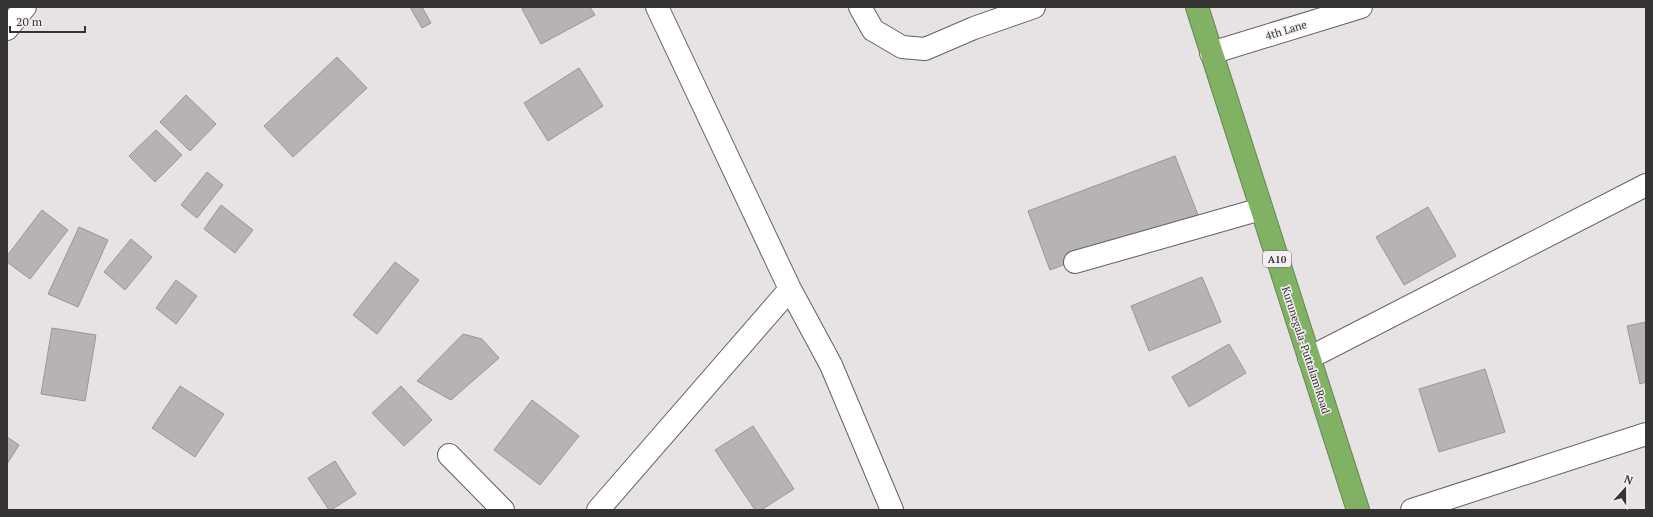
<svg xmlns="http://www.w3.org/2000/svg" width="1653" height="517" font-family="'PT Serif',serif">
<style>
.building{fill:#b7b3b5;stroke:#9a9598}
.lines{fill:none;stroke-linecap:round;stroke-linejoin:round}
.minor-casing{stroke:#646062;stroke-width:24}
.highway-casing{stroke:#668653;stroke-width:24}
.minor{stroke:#fff;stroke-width:22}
.highway{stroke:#81b264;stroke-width:22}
.labels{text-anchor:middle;stroke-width:3;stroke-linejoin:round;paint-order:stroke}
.shield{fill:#f4eff2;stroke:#6e6b6d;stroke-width:1}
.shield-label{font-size:10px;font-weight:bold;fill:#353334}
.street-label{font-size:11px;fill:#353334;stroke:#f4eff2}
</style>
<rect width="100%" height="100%" fill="#e7e2e4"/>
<!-- building -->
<path class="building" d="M410 7H422L431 23 422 28Z
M526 7H590L595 15 541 44 522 9Z
M337 57 367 88 293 157 264 126Z
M579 68 603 106 548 141 524 103Z
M186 95 216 124 190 151 160 122Z
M156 130 182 155 155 182 129 156Z
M1175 156 1198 215 1050 270 1028 211Z
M207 172 223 185 197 218 181 205Z
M221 205 253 230 235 253 204 229Z
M1428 207 1456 256 1404 285 1376 237Z
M42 210 68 230 30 279 7 262V256Z
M79 227 108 240 78 307 48 294Z
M131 239 152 257 125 290 104 272Z
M395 262 419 280 377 334 353 315Z
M1202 277 1221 322 1149 351 1131 306Z
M176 280 197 296 176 324 156 308Z
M1646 322V382L1640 384 1627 326Z
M52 328 96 335 85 401 41 394Z
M463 334 482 339 499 358 451 400 417 381Z
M1229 344 1246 373 1189 407 1172 377Z
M1485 369 1505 432 1439 452 1419 389Z
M180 386 224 414 195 457 152 428Z
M401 386 432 420 404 446 372 413Z
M532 400 579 436 540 485 494 450Z
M753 426 794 489 761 510H755L715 450Z
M7 437 19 445 7 464Z
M335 461 356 494 331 510H329L308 478Z"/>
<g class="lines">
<!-- minor casing -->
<g class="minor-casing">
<path id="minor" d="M657 7 790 289 831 365 892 510
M860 7 873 30 902 47 925 49 974 28 1034 7
M7 29 25 7
M1211 53 1361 7
M1075 262 1261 209
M1309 358 1646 185
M449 455 503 510
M598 510 790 289
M1412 510 1646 434"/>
</g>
<!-- highway casing -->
<g class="highway-casing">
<path id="highway" d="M1197 7 1358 510"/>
</g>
<!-- minor -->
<use href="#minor" class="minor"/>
<!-- highway -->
<use href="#highway" class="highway"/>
</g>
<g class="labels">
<!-- shield labels -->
<rect class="shield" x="1263" y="251" width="28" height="16" rx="3"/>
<g class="shield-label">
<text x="1277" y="263">A10</text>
</g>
<!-- street labels -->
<g class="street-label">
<text transform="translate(1286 30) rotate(-17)" y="4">4th Lane</text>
<text transform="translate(1306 350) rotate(72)" y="4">Kurunegala-Puttalam Road</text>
</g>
</g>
<!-- border -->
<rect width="1653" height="517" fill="none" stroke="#353334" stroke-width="16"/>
<!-- north arrow -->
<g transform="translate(1625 489) rotate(21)" stroke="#f4eff2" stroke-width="3" paint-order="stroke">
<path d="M0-3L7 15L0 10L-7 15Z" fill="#353334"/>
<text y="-6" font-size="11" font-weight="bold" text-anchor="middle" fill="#353334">N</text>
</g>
<!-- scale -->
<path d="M10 26v6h75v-6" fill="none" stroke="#353334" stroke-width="2"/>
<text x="16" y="26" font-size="12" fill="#353334" stroke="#f4eff2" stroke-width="3" paint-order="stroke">20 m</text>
</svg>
